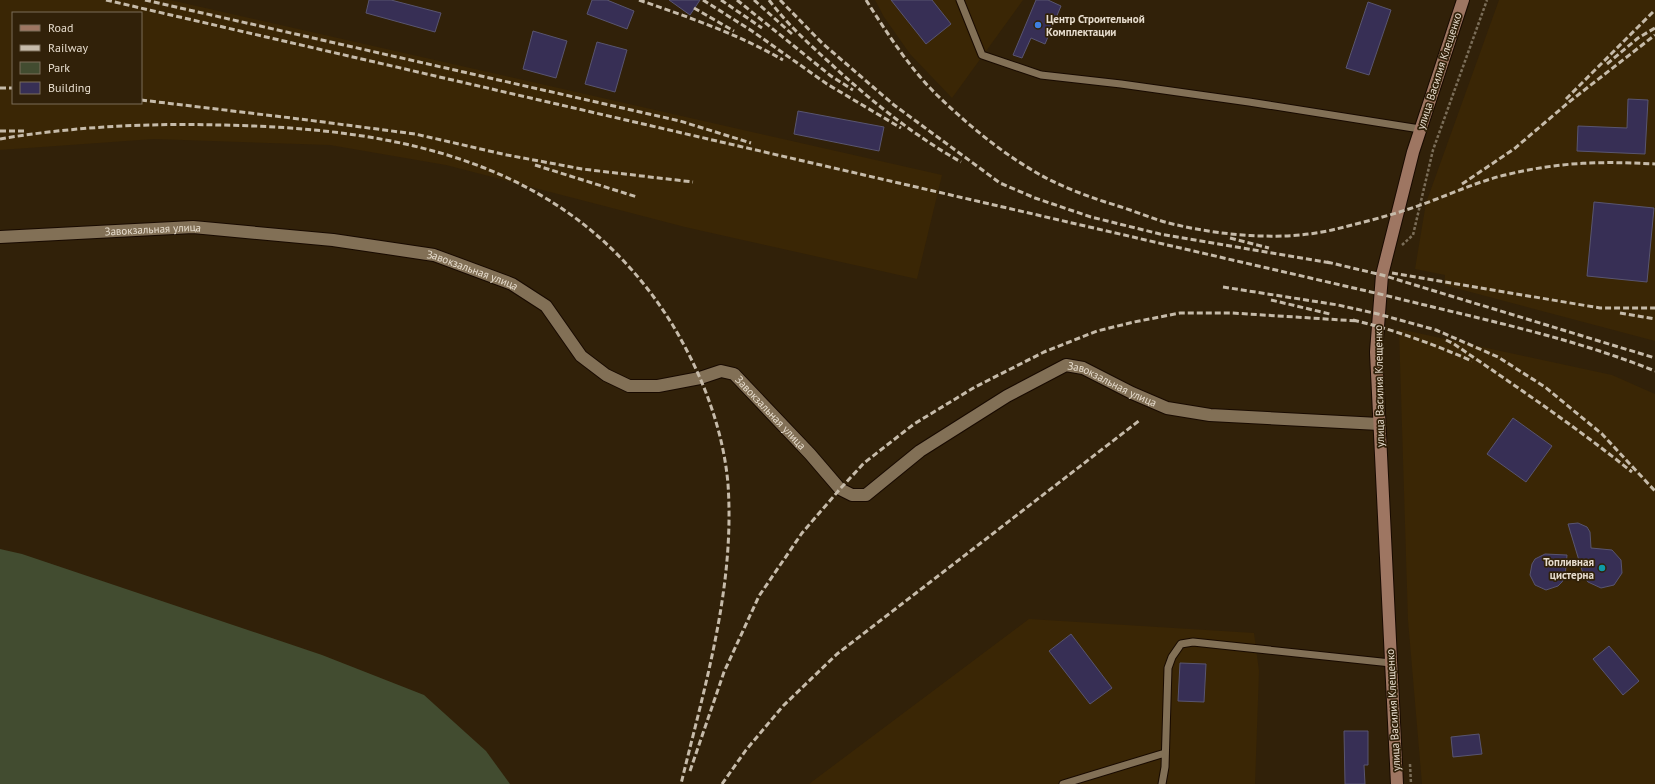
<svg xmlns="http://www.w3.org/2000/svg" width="1655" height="784" font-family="'PT Sans',sans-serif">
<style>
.built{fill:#3a2605;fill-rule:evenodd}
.green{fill:#424c30}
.building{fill:#372f55;stroke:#595570}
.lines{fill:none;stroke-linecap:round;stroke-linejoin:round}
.lane-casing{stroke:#180a00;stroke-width:9}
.street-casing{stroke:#180a00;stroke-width:14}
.secondary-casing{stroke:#180a00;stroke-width:14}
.path{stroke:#7b6e59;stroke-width:2.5;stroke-dasharray:3 2;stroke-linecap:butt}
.lane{stroke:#827056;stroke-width:7}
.street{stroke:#827056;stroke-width:12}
.secondary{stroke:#9e7662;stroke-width:12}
.rail{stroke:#c6bbaa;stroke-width:3;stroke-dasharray:6 3;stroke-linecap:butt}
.shop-dot{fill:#3f7fe0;stroke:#312109;stroke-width:1.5}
.culture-dot{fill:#0f9aa8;stroke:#312109;stroke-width:1.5}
.labels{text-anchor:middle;stroke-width:3.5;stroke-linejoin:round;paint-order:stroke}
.poi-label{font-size:11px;font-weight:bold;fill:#e7ddce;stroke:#312109;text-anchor:start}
.street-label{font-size:11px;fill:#e7ddce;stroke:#312109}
</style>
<rect width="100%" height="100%" fill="#312109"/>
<!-- built -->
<path class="built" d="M0 0H170L942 175 917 279 685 227 446 165 330 145 154 139 0 150ZM13 13H141V103H13Z
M875 0H1023L952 98 910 54 884 17Z
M1499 0H1655V341L1444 285 1445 275 1415 269 1426 203Z
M1399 329 1612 375 1655 394V784H1422L1408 620Z
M1029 619 1254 633 1259 671 1255 784H809Z"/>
<!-- green -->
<path class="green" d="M0 549 22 554 322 655 424 695 486 751 510 784H0Z"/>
<!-- building -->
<path class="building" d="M369 0H391L441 13 435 32 366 13Z
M592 0H607L634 11 627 29 587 14Z
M669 0H700L690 15Z
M891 0H932L951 24 926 44Z
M1036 0H1048L1061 6 1045 44 1031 38 1022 58 1013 55Z
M1368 2 1391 10 1369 75 1346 68Z
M533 31 567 41 556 78 523 69Z
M597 42 627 50 615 92 585 84Z
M1628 99 1648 100 1645 154 1577 151 1578 126 1627 128Z
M798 111 884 127 879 151 794 134Z
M1594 202 1654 208 1647 282 1587 276Z
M1513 418 1552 446 1526 482 1487 454Z
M1578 523 1587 527 1590 532 1591 548 1612 550 1621 560 1622 573 1614 585 1601 588 1588 582 1584 577 1568 524Z
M1545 554 1567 555 1565 577 1562 582 1558 586 1546 590 1535 585 1530 575 1532 564 1535 559Z
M1071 634 1112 688 1090 704 1049 651Z
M1609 646 1639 681 1623 695 1593 659Z
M1180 663 1206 664 1204 702 1178 701Z
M1344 731H1368V765H1364L1365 784H1345Z
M1479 734 1482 754 1453 757 1451 737Z"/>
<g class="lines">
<!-- lane casing -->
<g class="lane-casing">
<path id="lane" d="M960 0 982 55 1041 75 1121 84 1249 102 1420 129
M1063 784 1165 753
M1162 784 1165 767 1168 668 1172 657 1181 644 1193 642 1391 663"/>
</g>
<!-- street casing -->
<g class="street-casing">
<g id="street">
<path id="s1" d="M0 237 193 227 333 240 434 255 512 284 546 306 581 356 606 375 629 386H658L700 378 721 371 734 374 810 454 840 489 852 495H866L920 451 1007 396 1066 365 1083 368 1132 393 1167 408 1210 415 1379 424"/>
</g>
</g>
<!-- secondary casing -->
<g class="secondary-casing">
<path id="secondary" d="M1397 784 1376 352 1382 275 1413 152 1463 0"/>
</g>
<!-- path -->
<path class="path" d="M1402 245 1413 235 1433 150 1487 0
M1410 764 1411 784"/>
<!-- lane -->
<use href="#lane" class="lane"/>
<!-- street -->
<use href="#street" class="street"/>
<!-- secondary -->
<use href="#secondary" class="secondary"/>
<!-- rail -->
<path class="rail" d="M106 0 1384 295C1475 318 1568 336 1655 371
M145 0 680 121 751 143
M639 0C688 17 738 34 783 60
M703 0 752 31 827 84 901 128
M721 0 762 28
M737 0 831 76 853 90
M754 0 792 34
M769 0C787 24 808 43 830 63 870 100 913 135 961 162
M780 0 822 43 894 105 1000 183 1035 198 1091 217 1160 234 1331 263
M866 0C887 33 910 69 938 96 966 123 998 150 1032 170 1058 186 1089 197 1118 206 1138 212 1157 221 1177 225 1225 236 1284 241 1332 230 1365 222 1401 213 1434 200 1458 191 1480 181 1505 175 1559 162 1601 161 1655 164
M694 8 734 31
M1607 64 1638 38 1655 28
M0 88H13
M1566 99 1655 10
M141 100 308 120 415 134 507 155 582 169 693 182
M0 131H24
M0 139C69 127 148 123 219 125 398 128 570 160 672 324 701 372 723 427 728 484 735 587 705 685 681 784
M535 165 637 197
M1462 184 1514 149 1569 102 1655 35
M1230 238 1269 248
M1327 262 1382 275 1655 358
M1392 273 1600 308H1655
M1223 287 1338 305 1378 314 1436 330 1498 357 1545 387 1602 434 1655 491
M1271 300 1330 314
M1620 313 1655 319
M1353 320C1395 330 1433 344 1472 361
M1446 340 1454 344C1514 385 1575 426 1632 472
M690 771 724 672 759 596 802 533 840 489 864 463 914 424 975 387 1044 352 1097 331 1134 322 1180 313H1232L1358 321
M722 784 746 750 783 706 837 654 1140 420"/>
</g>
<!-- markers -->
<circle class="shop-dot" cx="1038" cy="25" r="4"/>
<circle class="culture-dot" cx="1602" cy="568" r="4"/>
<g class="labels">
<!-- poi labels -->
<g class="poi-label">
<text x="1046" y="23">Центр Строительной<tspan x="1046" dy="13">Комплектации</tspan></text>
<text x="1594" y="566" text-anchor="end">Топливная<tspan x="1594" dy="13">цистерна</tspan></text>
</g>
<!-- street labels -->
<g class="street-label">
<text transform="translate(1439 71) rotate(-72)" y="4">улица Василия Клещенко</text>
<text dy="4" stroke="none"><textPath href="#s1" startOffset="153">Завокзальная улица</textPath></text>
<text dy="4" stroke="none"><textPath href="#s1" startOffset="477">Завокзальная улица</textPath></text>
<text dy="4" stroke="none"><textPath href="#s1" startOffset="1258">Завокзальная улица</textPath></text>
<text transform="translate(1379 386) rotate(-91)" y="4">улица Василия Клещенко</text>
<text dy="4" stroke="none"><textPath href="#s1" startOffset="838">Завокзальная улица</textPath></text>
<text transform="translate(1393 710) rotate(-93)" y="4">улица Василия Клещенко</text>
</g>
</g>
<!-- legend -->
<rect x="12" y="12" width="130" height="92" fill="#312109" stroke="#7a6c58"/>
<rect x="20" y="25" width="20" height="6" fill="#9e7662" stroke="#7a6c58"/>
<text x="48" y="32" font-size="12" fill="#e7ddce">Road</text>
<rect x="20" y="45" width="20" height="6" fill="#c6bbaa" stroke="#7a6c58"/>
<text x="48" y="52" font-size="12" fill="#e7ddce">Railway</text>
<rect x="20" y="62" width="20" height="12" fill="#424c30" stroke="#7a6c58"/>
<text x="48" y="72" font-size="12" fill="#e7ddce">Park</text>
<rect x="20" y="82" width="20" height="12" fill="#372f55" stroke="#7a6c58"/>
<text x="48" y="92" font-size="12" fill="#e7ddce">Building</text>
</svg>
